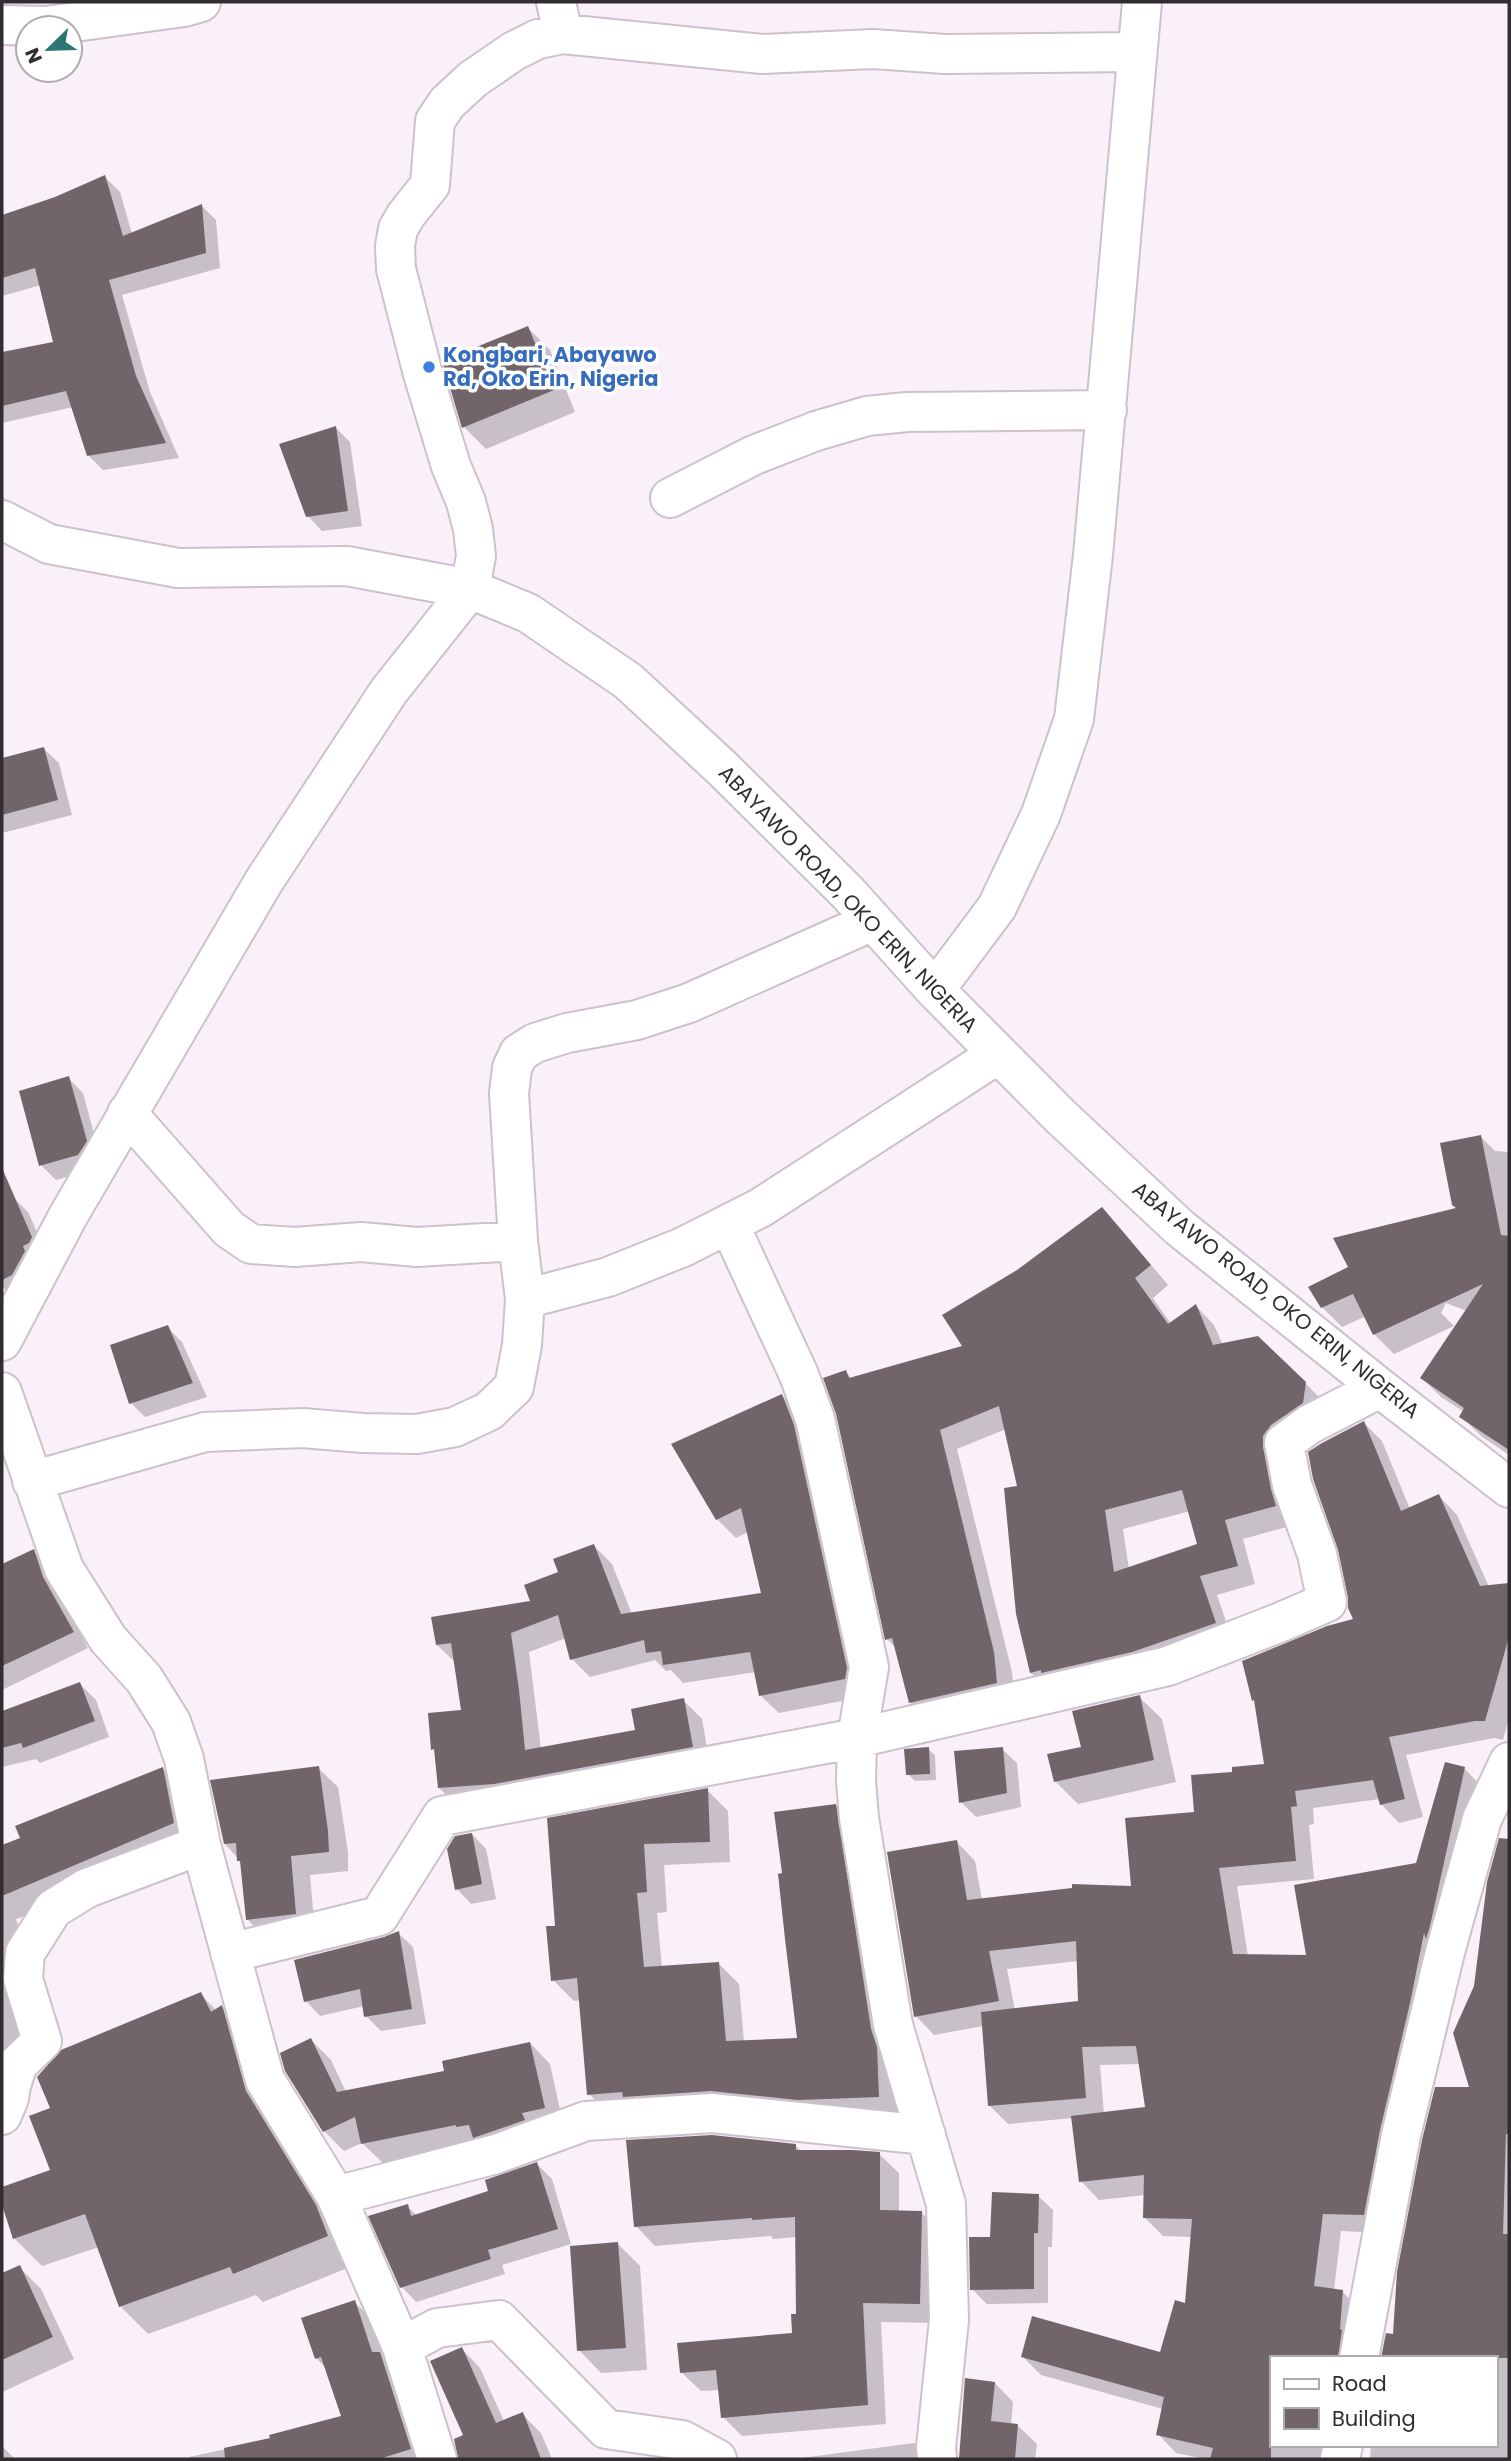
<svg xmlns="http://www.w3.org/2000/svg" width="1511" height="2461" font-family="Poppins,sans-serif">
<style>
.shadow{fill:#0003;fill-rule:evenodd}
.building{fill:#71656a;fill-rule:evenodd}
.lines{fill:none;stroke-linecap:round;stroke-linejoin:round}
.minor-casing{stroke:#cbc2cc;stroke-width:42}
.minor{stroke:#fff;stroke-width:38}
.shop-dot{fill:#3f7fe0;stroke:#fff;stroke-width:2.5}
.labels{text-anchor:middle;stroke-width:7;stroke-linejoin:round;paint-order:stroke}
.shop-label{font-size:21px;font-weight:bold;fill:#366cbe;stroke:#fff;text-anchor:start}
.street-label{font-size:21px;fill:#312d31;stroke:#fff}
</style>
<rect width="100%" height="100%" fill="#f9f0fa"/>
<!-- shadow -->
<path class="shadow" d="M105 177 120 192 132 234 202 206 216 220 220 268 122 295 150 392 179 458 103 470 88 455 73 407 2 423V354L55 344 41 285 2 296V217L55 199Z
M528 328 550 350 575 412 486 449 464 427Z
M336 428 350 442 362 526 322 531 308 516Z
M44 749 59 763 72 815 2 833V760Z
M68 1078 83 1093 100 1156 93 1169 56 1180 41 1165Z
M1481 1137 1495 1151 1509 1152V1327L1446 1303 1441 1313 1454 1326 1394 1354 1374 1334 1366 1316 1342 1327 1322 1307 1458 1209Z
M13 1197 28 1212 46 1252 12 1296 2 1286V1202Z
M1102 1209 1120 1228 1168 1285 1153 1298 1171 1324 1196 1306 1214 1325 1223 1345 1305 1383 1324 1402 1290 1444 1294 1525 1243 1539 1255 1584 1217 1595 1233 1642 1050 1691 1031 1673 1019 1488 1006 1429 957 1449 1012 1672 1015 1702 930 1721 911 1703 897 1649 887 1639 846 1372 852 1379 965 1347 1018 1271ZM1190 1511 1199 1546 1129 1569 1123 1529Z
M1459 1323 1509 1355V1455L1481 1436 1461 1416 1464 1412 1441 1397 1422 1378Z
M167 1327 182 1342 207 1397 145 1417 131 1403Z
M782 1396 801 1414 863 1697 779 1713 760 1695 756 1672 683 1683 671 1670 666 1671 655 1660 590 1677 572 1659 566 1638 529 1652 541 1749 637 1732 683 1700 702 1719 710 1765 458 1806 439 1788 437 1753 433 1749 463 1712 456 1663 437 1645 533 1603 561 1573 594 1546 612 1564 632 1614 763 1594 748 1532 736 1538 717 1519Z
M1364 1423 1382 1441 1410 1509 1439 1496 1457 1515 1489 1587 1509 1585V1718L1503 1740 1494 1738 1406 1755 1423 1817 1399 1823 1381 1804 1380 1799 1313 1808 1314 1824 1309 1825 1314 1879 1237 1886 1248 1956 1308 1957 1418 1865 1464 1768 1482 1787 1382 2233 1341 2231 1334 2290 1342 2291 1360 2310 1358 2358H1271V2445H1342L1339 2459H1205L1176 2453 1158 2434 1163 2409 1041 2375 1023 2357 1162 2354 1186 2305 1192 2237 1163 2236 1145 2218V2195L1099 2200 1081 2181 1073 2118 1008 2124 989 2105 983 2026 934 2035 916 2016 957 1842 975 1861 982 1900 1133 1887 1234 1773 1266 1765 1257 1703 1254 1700 1355 1621ZM1078 1961 1080 2003 1015 2010 1007 1969ZM1140 2064 1147 2109 1104 2114 1100 2065Z
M33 1551 49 1567 59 1594 88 1648 2 1690V1566Z
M80 1684 96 1700 109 1737 40 1763 36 1759 2 1767V1713Z
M1139 1697 1162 1719 1176 1782 1078 1804 1055 1781Z
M928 1749 935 1755 936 1780 915 1781 908 1774Z
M1002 1749 1017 1763 1021 1807 976 1817 961 1802Z
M318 1768 338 1787 348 1852V1871L310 1875 315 1933 267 1939 247 1919 242 1863 225 1844Z
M163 1769 181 1786 191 1841 39 1911 16 1919 28 1954 34 2053 2 2068V1847L22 1839Z
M707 1790 728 1811 730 1862 664 1865 667 1912 657 1913 662 1968 718 1963 739 1984 744 2042 799 2039 784 1875 835 1805 856 1826 897 2070 899 2117 610 2115 589 2094 581 2000 574 2001 553 1980 556 1927 549 1820Z
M472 1834 486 1849 496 1899 471 1904 457 1889Z
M1509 1859V2459H1370L1371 2445H1495V2358L1395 2336 1472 2089 1476 1987 1506 1884Z
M398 1933 413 1947 426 2024 381 2031 366 2016 364 2006 320 2016 306 2001 385 1939Z
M200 1994 216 2010 222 2007 250 2035 355 2265 263 2302 256 2295 148 2334 120 2306 99 2247 42 2266 14 2238 2 2199V2189L52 2171V2109Z
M311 2040 331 2060 346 2092 446 2072 530 2043 550 2064 564 2128 383 2163 362 2143 344 2151 324 2131Z
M795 2145 802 2152 879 2154 899 2173V2212H921L940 2232 939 2323 881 2322 886 2424 742 2436 723 2417 720 2390 701 2391 681 2372 794 2334 797 2316V2237L773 2239 771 2236 655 2246 636 2226Z
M537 2164 552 2179 571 2244 502 2265 505 2274 416 2302 402 2287 407 2206 417 2216 490 2193Z
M1038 2196 1053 2210 1052 2247H1048V2303L987 2304 972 2289 992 2238Z
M618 2244 640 2266 647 2370 601 2373 579 2350Z
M19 2267 41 2289 74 2359 2 2392V2275Z
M354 2302 373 2320 426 2459H190L189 2457 272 2439 343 2417 326 2368 316 2358Z
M462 2349 480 2368 504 2421 522 2414 541 2433 552 2459H459L456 2440 465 2436Z
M967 2380 995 2383 1013 2402 1011 2425 1018 2426 1037 2444 1035 2459H960Z
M914 2443 930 2459H794Z
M3 2447 15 2459H2Z"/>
<!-- building -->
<path class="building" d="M105 175 123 236 202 204 206 253 109 280 136 376 166 443 87 456 66 391 2 406V352L53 342 35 268 2 278V215L55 197Z
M528 326 554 390 462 428 442 361Z
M336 426 348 511 306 517 279 444Z
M44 747 58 800 2 815V758Z
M69 1076 87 1141 78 1155 39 1166 19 1091Z
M1481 1135 1501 1235 1509 1236V1450L1459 1417 1464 1408 1420 1378 1483 1284 1373 1335 1353 1294 1321 1308 1308 1287 1348 1267 1333 1238 1456 1208 1452 1205 1440 1143Z
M2 1168 32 1237 29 1243 23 1246 25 1251 12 1275 2 1280Z
M1102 1207 1151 1265 1135 1278 1168 1324 1196 1304 1213 1345 1258 1336 1306 1382 1303 1403 1271 1425 1263 1436V1447L1271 1489 1276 1506 1225 1520 1238 1566 1200 1576 1216 1623 1132 1652 1041 1673V1670L1030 1673 1016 1614 1004 1488 1017 1486 999 1406 940 1430 994 1652 997 1683 909 1703 892 1638 885 1640 836 1414 823 1378 846 1370 849 1378 962 1346 942 1315 1017 1270ZM1182 1490 1197 1544 1114 1572 1105 1510Z
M168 1325 193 1383 129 1404 110 1345Z
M782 1394 794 1425 847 1668 845 1679 759 1696 750 1652 663 1665 661 1651 646 1653 644 1640 570 1660 558 1615 511 1633 519 1690 525 1750 635 1730 631 1709 684 1698 693 1747 494 1784 438 1788 434 1749 431 1750 428 1713 461 1710 451 1643 436 1645 431 1617 530 1601 524 1585 558 1572 553 1559 594 1544 621 1614 761 1593 741 1508 716 1520 671 1444Z
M1364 1421 1401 1511 1439 1494 1480 1586 1509 1583V1637L1485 1721H1475L1389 1737 1405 1799 1380 1805 1373 1780 1295 1791 1297 1806 1291 1807 1296 1861 1219 1868 1233 1954 1306 1955 1294 1885 1416 1863 1445 1762 1465 1767 1430 1926 1426 1939 1424 1933 1410 2003 1380 2130 1364 2215 1323 2214 1314 2286 1343 2290 1340 2329 1342 2330 1338 2358H1271V2459H1210L1213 2448 1156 2435 1164 2397 1021 2357 1032 2316 1160 2352 1175 2300 1185 2303 1192 2219 1143 2218 1144 2175 1079 2182 1071 2116 1145 2107 1136 2046 1082 2047 1086 2098 988 2106 981 2012 1078 2001 1076 1941 989 1951 999 2001 914 2017 887 1852 957 1840 967 1900 1072 1888V1884L1131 1886 1125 1818 1194 1812 1191 1775 1232 1772V1767L1264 1764 1254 1700 1252 1701 1242 1661 1327 1626 1353 1619 1348 1608V1598L1338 1550 1313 1479 1308 1452 1322 1443Z
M34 1549 43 1577 74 1632 2 1666V1564Z
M80 1682 95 1721 23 1748 21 1743 2 1748V1711Z
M1140 1695 1154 1760 1054 1782 1047 1754 1081 1747 1072 1711Z
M929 1747 930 1774 906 1775 904 1749Z
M1003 1747 1007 1793 959 1803 954 1751Z
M319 1766 328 1831 329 1852 291 1856 296 1914 246 1920 240 1861H237L236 1843 224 1844 210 1780Z
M163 1767 174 1823 2 1896V1845L20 1838 15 1826Z
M708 1788 710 1842 644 1844 647 1892 637 1893 644 1967 719 1962 726 2041 797 2038 785 1939 778 1874 782 1873 774 1812 836 1804 871 2029 877 2047 879 2097 798 2100 711 2091 623 2097 622 2092 587 2095 577 1978 551 1981 546 1926H555L547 1818Z
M472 1833 482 1884 455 1890 447 1849 455 1836Z
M1499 1838 1509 1839V2134H1506L1503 2234H1509V2358H1381L1386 2333 1393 2334 1397 2272 1422 2140 1435 2087H1469L1453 2033 1474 1986 1487 1882Z
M399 1931 412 2009 364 2017 360 1989 304 2002 294 1960 384 1937Z
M201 1992 211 2012 222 2005 246 2091 316 2205 328 2236 233 2274 230 2267 119 2307 85 2214 13 2239 2 2205V2187L50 2170 29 2116 50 2108 37 2077 61 2050Z
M311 2038 337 2092 444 2071 442 2061 530 2042 545 2108 522 2113 525 2120 473 2138 469 2125 456 2127V2125L361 2144 355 2117 323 2132 285 2071 280 2053Z
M712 2135 796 2144V2150H853L880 2152V2210L922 2211 920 2304 863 2303 868 2405 721 2418 716 2370 680 2373 677 2343 792 2333 791 2314H796L795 2217 752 2220V2218L634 2227 626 2140Z
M537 2162 558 2229 488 2250 491 2259 400 2288 368 2216 408 2204 411 2216 488 2191 485 2180Z
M992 2192 1039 2194 1038 2233H1034V2289L970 2290 969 2237H990Z
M618 2242 626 2348 577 2351 570 2246Z
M20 2265 53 2337 2 2360V2273Z
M355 2300 372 2352H380L411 2449 379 2459H225L224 2448 270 2438 269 2435 341 2416 321 2357 315 2359 301 2318Z
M462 2347 496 2423 523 2412 541 2459H458L454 2439 463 2435 430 2361Z
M965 2378 995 2382 991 2421 1018 2424 1015 2459H959Z"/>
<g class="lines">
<!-- minor casing -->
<g class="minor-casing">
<path id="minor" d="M556 2 563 34
M2 25 46 26 184 7 201 2
M670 498 754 455 816 431 867 416 907 412 1107 410
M2 520 49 544 178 568 347 566 470 589 528 613 628 681 723 769 848 893 935 990 1060 1116 1180 1228 1380 1388 1509 1488
M935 990 997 907 1041 814 1074 719 1093 555 1142 2
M127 1113 229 1229 251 1244 295 1247 361 1242 417 1247 518 1241
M729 1224 799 1375 815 1419 869 1667 857 1738 856 1781 859 1818 893 2025 946 2204 949 2320 936 2447 937 2459
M525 1299 608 1277 683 1247 760 1208 998 1054
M2 1341 68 1216 264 881 389 691 470 589 476 556 473 529 466 502 451 466 423 374 396 269 395 246 398 229 406 215 430 185 435 121 447 103 473 79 514 51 538 39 563 34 762 54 873 49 945 54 1137 52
M2 1392 64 1569 108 1639 144 1679 171 1722 184 1759 201 1845 265 2080 336 2196 402 2347 437 2459
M32 1481 205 1432 302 1428 363 1433 417 1434 455 1427 489 1411 514 1387 522 1345 525 1299 518 1241 509 1093 512 1068 519 1053 535 1043 567 1033 637 1020 689 1003 873 921
M230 1953 379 1916 442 1816 857 1738 1168 1666 1281 1622 1327 1602 1317 1554 1292 1485 1284 1443 1310 1424 1380 1388
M2 2115 9 2098 11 2085 18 2064 42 2041 23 1979 25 1953 53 1909 87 1888 201 1845
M336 2196 496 2154 586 2121 712 2113 926 2135
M402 2347 437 2328 499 2320 606 2429 682 2440 717 2459
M1359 2358 1401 2135 1445 1952 1482 1819 1509 1762
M1340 2459 1343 2445"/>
</g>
<!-- minor -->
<use href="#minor" class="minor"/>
</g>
<!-- markers -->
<circle class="shop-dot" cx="429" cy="367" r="7"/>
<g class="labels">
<!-- shop labels -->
<g class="shop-label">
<text x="443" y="362">Kongbari, Abayawo<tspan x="443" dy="24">Rd, Oko Erin, Nigeria</tspan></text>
</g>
<!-- street labels -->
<g class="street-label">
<text transform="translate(848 899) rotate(46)" y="7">ABAYAWO ROAD, OKO ERIN, NIGERIA</text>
<text transform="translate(1276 1300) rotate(39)" y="7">ABAYAWO ROAD, OKO ERIN, NIGERIA</text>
</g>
</g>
<!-- border -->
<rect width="1511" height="2461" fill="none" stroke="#312d31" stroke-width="7"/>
<!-- legend -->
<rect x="1270" y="2356" width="228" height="91" fill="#ffffff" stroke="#adabad" stroke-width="2"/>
<rect x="1284" y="2379" width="35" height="10" fill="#ffffff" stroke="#adabad" stroke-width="2"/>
<text x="1332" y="2391" font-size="21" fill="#312d31">Road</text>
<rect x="1284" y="2408" width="35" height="21" fill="#71656a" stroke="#adabad" stroke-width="2"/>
<text x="1332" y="2426" font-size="21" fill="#312d31">Building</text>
<!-- north arrow -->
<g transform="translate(49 49) rotate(247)"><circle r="33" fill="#ffffff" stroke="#adabad" stroke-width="2"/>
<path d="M0-5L12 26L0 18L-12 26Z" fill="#2c7674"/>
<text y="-10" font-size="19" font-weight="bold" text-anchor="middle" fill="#312d31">N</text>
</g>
</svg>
